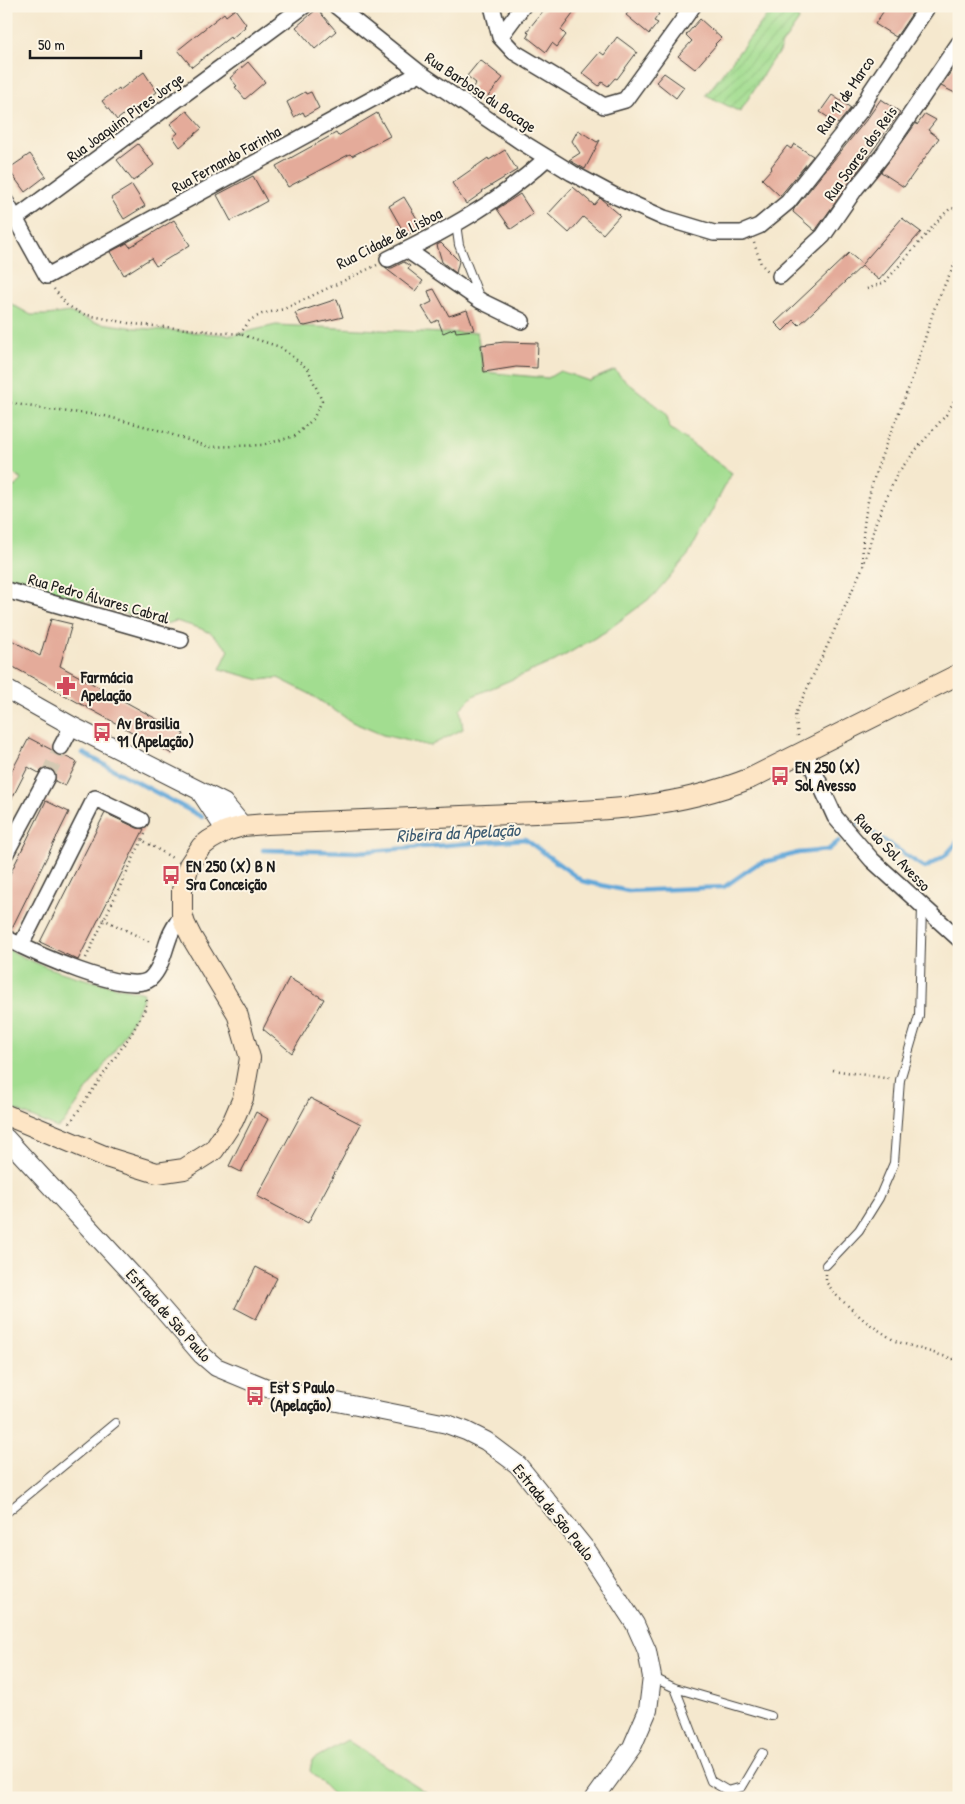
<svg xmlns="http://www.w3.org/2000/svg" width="965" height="1804" font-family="'Patrick Hand',sans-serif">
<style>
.grass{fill:#a2dd90;stroke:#5f7c56}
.garden{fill:url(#garden-furrows);stroke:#5f7c56}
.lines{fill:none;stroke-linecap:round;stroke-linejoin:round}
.stream{stroke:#63a8d9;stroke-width:4.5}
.building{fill:#e4ab9a}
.minor-tunnel{stroke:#d4c9b3;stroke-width:15;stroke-dasharray:15 8;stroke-linecap:butt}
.service-casing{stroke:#3d3b37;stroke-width:10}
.minor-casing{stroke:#3d3b37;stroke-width:18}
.tertiary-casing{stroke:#3d3b37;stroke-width:20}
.secondary-casing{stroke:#3d3b37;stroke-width:22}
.path{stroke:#3d3b37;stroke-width:2.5;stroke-dasharray:1 4;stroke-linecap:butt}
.service{stroke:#fff;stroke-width:8}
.minor{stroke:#fff;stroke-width:15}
.tertiary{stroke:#fff;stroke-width:18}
.secondary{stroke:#fde5c5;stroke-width:20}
.labels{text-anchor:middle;stroke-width:4;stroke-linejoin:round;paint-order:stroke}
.street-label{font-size:16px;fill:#1c1c1c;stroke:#fcf5e5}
.poi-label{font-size:16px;font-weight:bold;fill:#1c1c1c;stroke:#fcf5e5;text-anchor:start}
.water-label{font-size:18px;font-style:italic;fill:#3c5b71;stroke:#fcf5e5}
</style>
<defs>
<pattern id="garden-furrows" width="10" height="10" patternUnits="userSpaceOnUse" patternTransform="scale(1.25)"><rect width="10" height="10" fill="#a2dd90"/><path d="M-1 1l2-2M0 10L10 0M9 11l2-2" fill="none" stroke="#8bbd7c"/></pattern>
</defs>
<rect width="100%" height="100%" fill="#fcf5e5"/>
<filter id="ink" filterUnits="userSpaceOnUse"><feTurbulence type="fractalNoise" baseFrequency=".02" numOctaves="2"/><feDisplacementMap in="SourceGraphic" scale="10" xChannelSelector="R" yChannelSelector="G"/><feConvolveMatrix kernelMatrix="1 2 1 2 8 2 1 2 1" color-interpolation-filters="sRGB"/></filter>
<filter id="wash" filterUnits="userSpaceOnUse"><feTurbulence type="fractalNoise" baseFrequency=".0096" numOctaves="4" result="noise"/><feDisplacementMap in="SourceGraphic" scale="20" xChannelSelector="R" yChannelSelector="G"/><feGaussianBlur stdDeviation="1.12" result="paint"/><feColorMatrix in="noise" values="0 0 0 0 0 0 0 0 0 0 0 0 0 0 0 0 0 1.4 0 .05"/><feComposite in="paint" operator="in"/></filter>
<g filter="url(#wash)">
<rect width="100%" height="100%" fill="#f5e8ce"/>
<!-- grass -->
<path class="grass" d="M6 301 31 315H48L69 312 94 322 136 328 233 335 276 325 443 333 477 332 484 372 548 378 560 371 589 381 615 370 621 377 666 413 670 428 732 473 689 554 653 596 605 632 555 661 473 696 460 709 463 729 430 746 383 735 352 722 310 694 278 678 260 680 220 669 229 650 211 633 199 628 176 621 162 625 66 595 6 579V487L16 486 22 480 6 469Z
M6 948C49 973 96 982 144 993L142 1001 121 1041 75 1107 62 1125 57 1128 6 1106Z
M347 1740 434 1798H337L310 1771 312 1760Z"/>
<!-- garden -->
<path class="garden" d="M774 6H799L795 12 799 20 781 46 778 55 772 60 740 112 706 95Z"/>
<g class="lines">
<!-- stream -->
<path class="stream" d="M83 753 202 817
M858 825 860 824 925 868 946 855 959 840
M263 850 357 852 525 839 582 881 628 891 724 887 757 864 798 853 828 850 839 841"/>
</g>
<g id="blocks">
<!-- building -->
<path class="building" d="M547 6H579L561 30 566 35 557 47 552 43 546 52 527 37 529 33 527 31Z
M633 6H649L659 14 654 21 658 23 649 34 626 15Z
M887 6H910L915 9 896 37 875 24Z
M235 9 246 24 244 26 245 27 231 39 230 37 192 67 178 50 224 13 226 16Z
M317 9 336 31 315 49 296 27Z
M700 19 721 38 715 44 716 45 695 69 678 56 692 41 686 35Z
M617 37 637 52 617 79 615 78 608 86 602 82 599 86 582 73 600 52 604 55Z
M480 60 503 78 485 100 471 89 476 83 467 76Z
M959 60V95L941 86Z
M248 62 265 82 245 99 235 87 237 86 230 78Z
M144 72 157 92 135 109 133 107 117 120 102 101 119 88 120 90Z
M664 73 684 87 676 98 656 82Z
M305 92 306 94 311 92 319 108 305 116 303 112 294 117 287 102Z
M832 95 851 108 838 124 820 112Z
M881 99 900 112 815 231 793 212 794 209 867 119Z
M187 111 202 128 180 147 173 137 178 133 170 124Z
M377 113 390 136 352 156 350 154 288 187 276 166 336 133 338 136Z
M925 114 936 120 928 130 939 138 904 187 881 172 916 123 917 125Z
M578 130 597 142 600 140 585 169 569 160 580 153 572 141Z
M138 144 154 165 133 181 117 160Z
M794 144 813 156 780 196 762 179 772 168 771 167 787 146 791 149Z
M505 150 517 170 482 191 483 192 466 204 452 183 488 158 489 160Z
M30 154 46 176 25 192 8 169Z
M253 176 267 201 231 221 217 195Z
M132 185 145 206 124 219 111 198Z
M573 187 594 205 600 198 620 215 603 234 583 217 569 233 548 214Z
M520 194 533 214 511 229 497 209Z
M404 197 422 227 406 236 389 206Z
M902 218 921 232 879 280 862 266 799 325 794 320 783 331 775 323 849 253 862 264Z
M174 220 190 245 156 266 151 258 124 275 110 252 127 243 130 247Z
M441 243 459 261 456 273 442 262 437 245Z
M404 262 410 266 408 269 423 281 415 291 385 268H392Z
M434 289 449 316 467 310 474 330 456 332 455 328 443 333 438 320 432 323 422 307 432 302 428 291Z
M337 299 343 317 305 326 301 325 295 313Z
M504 342 538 343 537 368 516 367 484 372 481 345Z
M51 619 72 624 60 666 184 734 172 754 6 663V637L40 656Z
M29 738 52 750 57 755 64 756 77 762 65 786 55 781V773L51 769H43L39 773 28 767 6 810V782Z
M46 801 69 812 11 930 6 929V882Z
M105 813 137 828 144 829 78 960 40 942Z
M289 978 324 999 292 1053 263 1029Z
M310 1098 361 1124 308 1223 257 1196Z
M256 1112 268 1119 241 1172 229 1166Z
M256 1267 277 1278 256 1319 235 1308Z"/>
</g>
</g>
<g filter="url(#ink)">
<use href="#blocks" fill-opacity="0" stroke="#3d3b37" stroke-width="1"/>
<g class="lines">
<!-- minor-tunnel -->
<path class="minor-tunnel" d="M47 777 61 747"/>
<!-- service casing -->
<g class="service-casing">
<path id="service" d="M456 224 459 245 479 296
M826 1265 859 1230 879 1198 894 1163 900 1080 919 1016 922 907
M6 1513 115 1423
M652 1677 675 1688 771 1716
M675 1688 711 1781 728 1791 742 1787 762 1753"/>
</g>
<!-- minor casing -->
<g class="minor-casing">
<path id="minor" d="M336 6 420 73 520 141 572 173 615 196 664 218 714 233H742L759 226 788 202 861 110 871 91 928 6
M492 6 500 37 514 52 604 106 625 100 693 6
M500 37 523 6
M6 202 47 276 420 73
M15 219 304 6
M407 250 481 301 522 321
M388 259C446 231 499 202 547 158
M780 276 823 236 856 188 882 156 959 43
M6 590 181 640
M61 747 72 726
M805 751 835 817 872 860 959 939
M6 853 47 777
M6 938C30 951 128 997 150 979 161 969 164 951 169 938 172 929 178 922 182 914
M21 945 95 798 141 820"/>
</g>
<!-- tertiary casing -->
<g class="tertiary-casing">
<path id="tertiary" d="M6 689 72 726 224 803 243 826
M201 793 226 831
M6 1138 139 1282 202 1355 216 1367 267 1388 447 1424 466 1431 486 1441 518 1465 588 1552 635 1624 647 1651 652 1677 648 1710 632 1747 595 1798"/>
</g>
<!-- secondary casing -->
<g class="secondary-casing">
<path id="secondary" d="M6 1115 109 1158 157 1173 184 1169 214 1150 233 1121 243 1098 250 1058 237 1013 192 938 185 924 182 914V890L189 865 201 847 210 840 226 831 243 826 266 824C339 821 413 818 486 815 577 811 665 813 751 778L959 674"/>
</g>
<!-- path -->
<path class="path" d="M754 243 761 264 768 271
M867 289 885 282 943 215 951 208 959 209
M240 334 250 320 262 314 284 309 377 265
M6 402 49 410 101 415 155 429 209 447 262 445 295 436 313 419 322 401 308 369 280 347 240 334 133 324 82 314 67 305 54 289
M863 562C859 491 890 440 913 376 921 353 927 330 935 307 942 289 951 272 959 255
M798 736 795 714 830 640 864 564 876 522 897 474 919 446 946 415 959 392
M145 834 142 840 174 859
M103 919 152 943
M86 958 142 840
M833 1070 891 1079
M70 1123 132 1033 146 1007 147 996
M826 1274V1282L836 1295 865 1321 895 1341 953 1359 959 1356"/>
<!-- service -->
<use href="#service" class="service"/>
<!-- minor -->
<use href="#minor" class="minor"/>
<!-- tertiary -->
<use href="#tertiary" class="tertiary"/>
<!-- secondary -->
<use href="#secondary" class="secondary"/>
</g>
</g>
<!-- icons -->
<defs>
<g id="pharmacy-bare" transform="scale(1.5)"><path d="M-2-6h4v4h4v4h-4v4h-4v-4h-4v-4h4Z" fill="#d1495b" stroke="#fcf5e5" stroke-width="2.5" paint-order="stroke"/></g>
<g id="bus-bare" transform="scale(1.5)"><path d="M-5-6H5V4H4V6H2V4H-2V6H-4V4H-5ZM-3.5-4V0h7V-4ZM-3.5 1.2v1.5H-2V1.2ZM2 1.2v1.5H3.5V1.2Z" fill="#d1495b" stroke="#fcf5e5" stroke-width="2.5" paint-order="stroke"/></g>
</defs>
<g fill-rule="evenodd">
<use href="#pharmacy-bare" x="66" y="686"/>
<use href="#bus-bare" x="102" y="732"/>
<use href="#bus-bare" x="780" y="776"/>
<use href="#bus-bare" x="171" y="875"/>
<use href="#bus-bare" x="255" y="1396"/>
</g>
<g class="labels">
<!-- street labels -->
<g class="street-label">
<text transform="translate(481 92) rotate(34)" y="6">Rua Barbosa du Bocage</text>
<text transform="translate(845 95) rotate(-56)" y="6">Rua 11 de Marco</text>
<text transform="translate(125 117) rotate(-36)" y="6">Rua Joaquim Pires Jorge</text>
<text transform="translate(860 153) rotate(-54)" y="6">Rua Soares dos Reis</text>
<text transform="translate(226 159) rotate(-29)" y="6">Rua Fernando Farinha</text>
<text transform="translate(389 238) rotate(-27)" y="6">Rua Cidade de Lisboa</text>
<text transform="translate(99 598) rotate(16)" y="6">Rua Pedro Álvares Cabral</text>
<text transform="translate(893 852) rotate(46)" y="6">Rua do Sol Avesso</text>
<text transform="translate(169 1315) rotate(48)" y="6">Estrada de São Paulo</text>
<text transform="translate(554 1512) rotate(51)" y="6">Estrada de São Paulo</text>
</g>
<!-- poi labels -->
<g class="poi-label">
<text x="81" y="683">Farmácia<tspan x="81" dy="18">Apelação</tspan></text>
<text x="117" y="729">Av Brasilia<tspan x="117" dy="18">91 (Apelação)</tspan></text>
<text x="795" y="773">EN 250 (X)<tspan x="795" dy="18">Sol Avesso</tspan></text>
<text x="186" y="872">EN 250 (X) B N<tspan x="186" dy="18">Sra Conceição</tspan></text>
<text x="270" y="1393">Est S Paulo<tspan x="270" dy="18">(Apelação)</tspan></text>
</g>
<!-- water labels -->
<g class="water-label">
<text transform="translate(458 833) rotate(-3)" y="6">Ribeira da Apelação</text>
</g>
</g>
<!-- margin -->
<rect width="965" height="1804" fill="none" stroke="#fcf5e5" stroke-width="25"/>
<!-- scale -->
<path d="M30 50v8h111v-8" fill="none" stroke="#1c1c1c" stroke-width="2.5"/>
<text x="38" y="50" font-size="15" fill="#1c1c1c" stroke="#fcf5e5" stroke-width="4" paint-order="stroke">50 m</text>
</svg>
